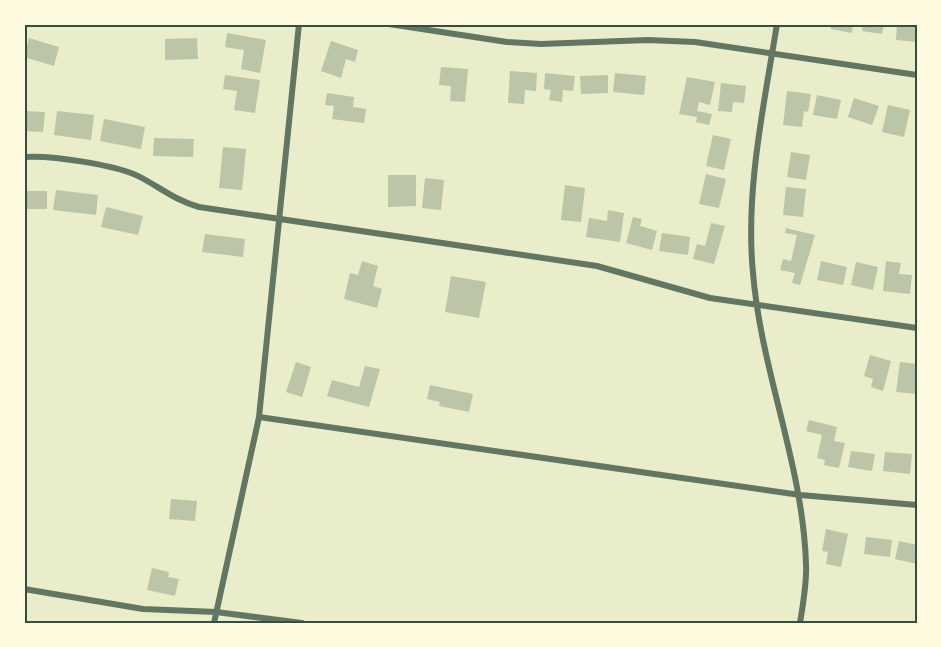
<svg xmlns="http://www.w3.org/2000/svg" width="941" height="647" font-family="'Open Sans',sans-serif">
<style>
.building{fill:#bcc5a7}
.lines{fill:none;stroke-linecap:round;stroke-linejoin:round}
.minor{stroke:#617663;stroke-width:6}
.neatline{fill:none;stroke:#344e41;stroke-width:2}
</style>
<rect width="100%" height="100%" fill="#e9edc9"/>
<!-- building -->
<path class="building" d="M831 24H853L852 33 831 29Z
M863 24H884L882 34 862 31Z
M897 24H917V42L896 40Z
M227 33 266 40 260 73 241 69 244 50 225 47Z
M29 38 59 47 54 66 24 57Z
M197 38 198 59 165 60V39Z
M331 41 358 50 355 62 346 59 341 78 321 71Z
M441 67 468 69 465 102 450 101 451 86 439 85Z
M510 71 537 73 536 91 525 90 524 104 508 103Z
M545 73 575 76 573 91 563 90 562 102 549 100 551 90 544 89Z
M615 73 646 76 644 95 613 92Z
M225 75 260 80 255 113 234 110 237 91 223 89Z
M608 75V93L581 94 580 76Z
M687 77 715 82 710 105 699 102 697 111 712 114 709 125 696 122 697 117 679 114Z
M721 83 746 86 744 103 733 102 732 112 718 111Z
M787 91 811 94 808 112 804 111 802 127 783 125Z
M327 93 354 97 353 107 366 109 364 123 332 119 334 106 325 105Z
M817 95 841 100 837 119 813 115Z
M854 98 879 106 872 125 848 117Z
M888 105 910 110 904 137 882 132Z
M24 111 45 112 43 132 24 131Z
M57 111 94 115 91 140 54 135Z
M104 119 145 127 141 149 100 141Z
M713 135 731 139 724 170 706 166Z
M154 138 194 139 193 157 153 156Z
M223 147 246 149 242 190 219 188Z
M791 152 810 155 806 180 787 177Z
M706 174 726 179 719 208 699 204Z
M388 175H416V206L388 207Z
M425 178 444 180 441 210 422 208Z
M565 185 585 188 581 222 561 220Z
M786 187 806 189 803 217 783 215Z
M56 190 98 195 96 215 53 210Z
M24 191H47V209H24Z
M106 207 143 216 138 235 101 227Z
M608 210 624 213 620 242 586 237 589 218 607 221Z
M633 217 642 219 640 226 657 231 652 250 626 243Z
M711 223 725 226 714 264 693 259 697 244 705 246Z
M786 228 815 235 800 285 792 283 795 273 780 270 783 259 791 261 797 235 785 233Z
M662 233 690 237 688 255 659 251Z
M205 234 245 239 243 257 202 252Z
M362 261 378 266 373 286 382 289 377 308 344 299 350 273 358 275Z
M821 261 847 267 843 285 817 280Z
M886 261 901 263 899 274 912 275 910 294 883 291Z
M856 262 878 267 873 290 851 285Z
M451 276 486 282 479 318 445 312Z
M870 355 891 361 883 391 871 387 873 379 864 376Z
M296 362 311 367 302 397 286 392Z
M900 362 917 364V394L896 392Z
M365 366 380 369 369 407 327 396 332 380 359 387Z
M430 385 473 394 469 412 439 406 440 402 427 399Z
M809 420 837 427 834 441 845 443 839 468 824 465 825 460 817 458 822 435 806 431Z
M851 451 875 454 872 471 848 467Z
M885 452 912 454 910 474 883 471Z
M171 499 197 501 195 521 169 519Z
M826 529 848 534 841 567 826 564 828 552 822 551Z
M866 537 892 540 890 557 864 554Z
M899 541 917 545V564L895 559Z
M152 568 169 572 168 577 179 579 175 596 147 590Z"/>
<g class="lines">
<!-- minor -->
<path class="minor" d="M389 24 507 42 541 44 648 40 695 42 917 75
M777 24C764 105 745 191 753 273 761 371 803 465 806 564 807 583 803 604 800 623
M24 157C51 155 119 165 142 178 162 189 177 201 199 207L597 266 710 298 917 328
M259 417 800 495 917 505
M24 589 143 609 216 612 302 623
M214 623 259 417 299 24"/>
</g>
<!-- border -->
<rect width="941" height="647" fill="none" stroke="#fefae0" stroke-width="51"/>
<rect x="26" y="26" width="890" height="596" class="neatline"/>
</svg>
